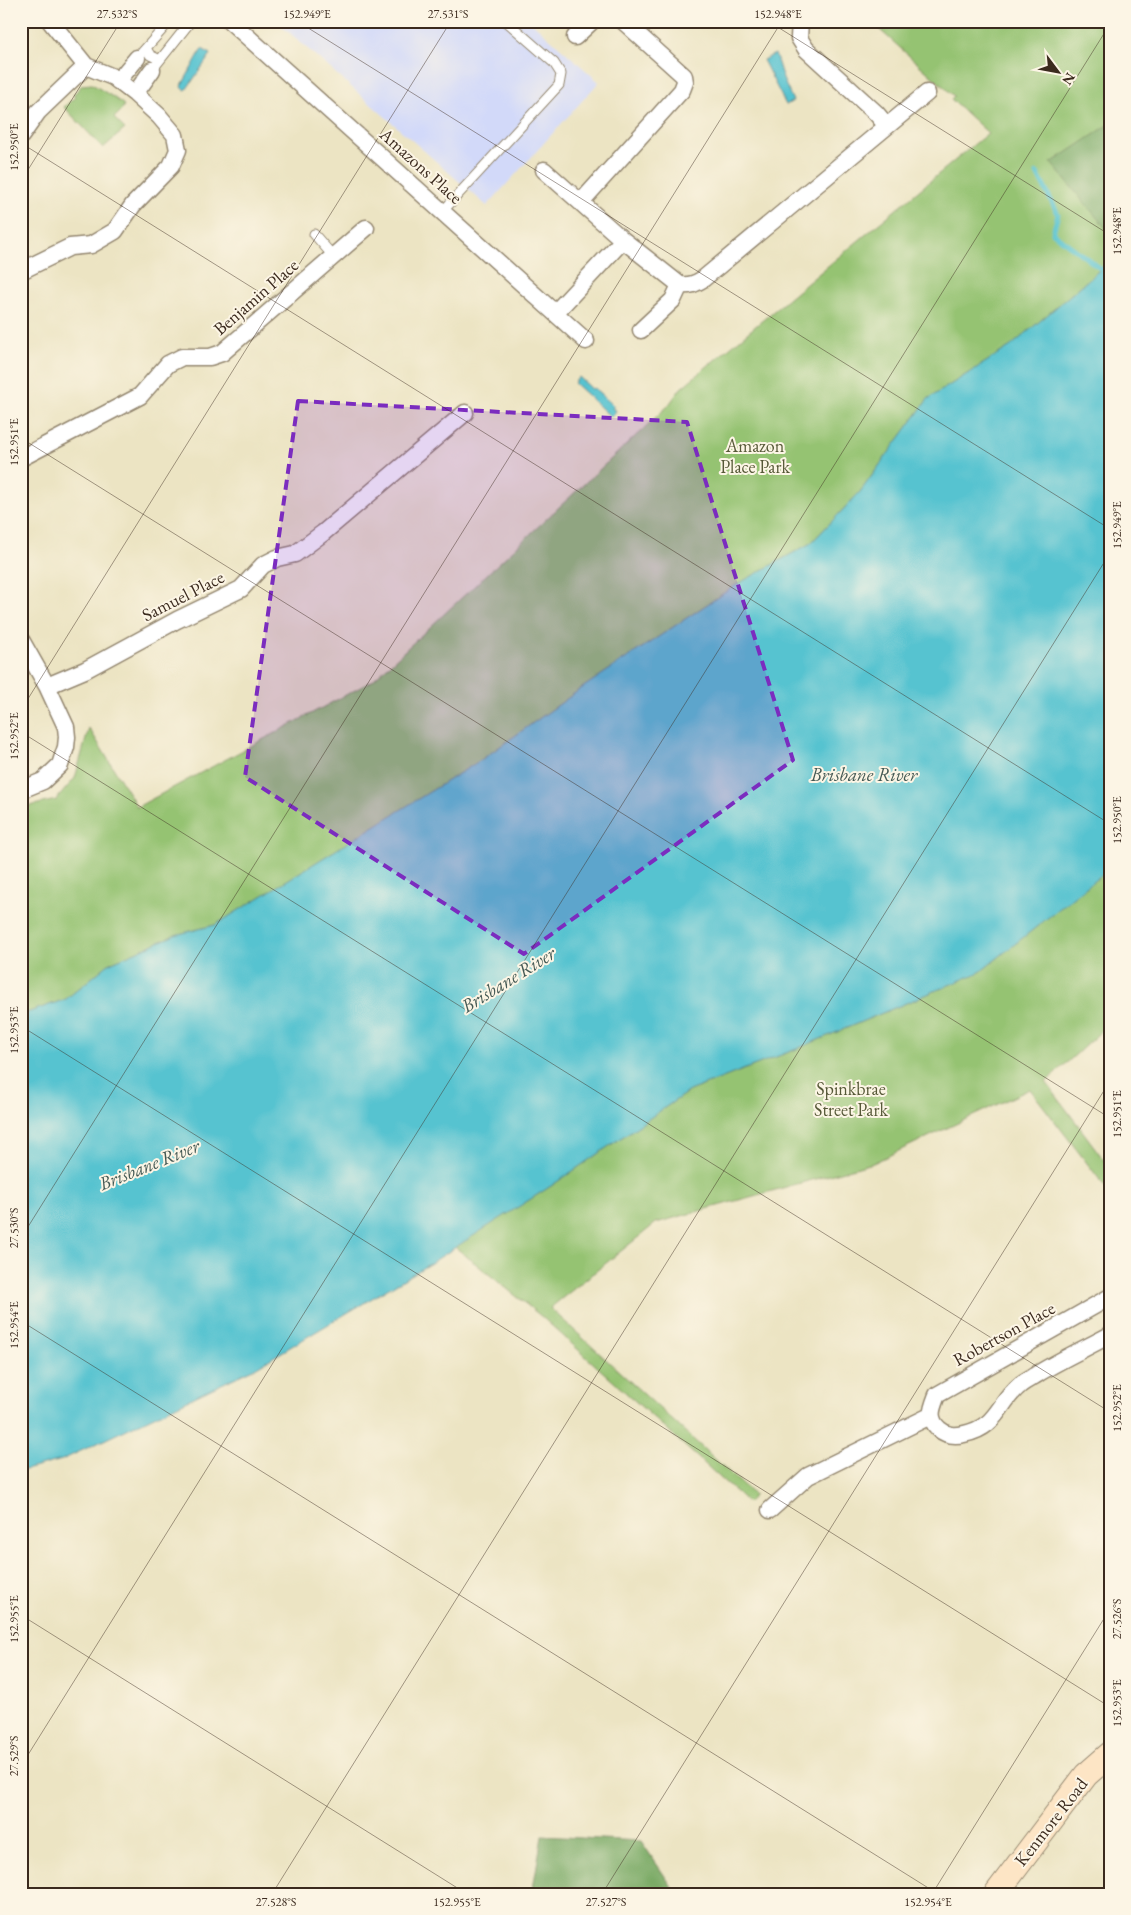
<svg xmlns="http://www.w3.org/2000/svg" width="1131" height="1915" font-family="'EB Garamond',serif">
<style>
.built{fill:#d2d9f9}
.green{fill:#95c372;stroke:#687648}
.forest{fill:#78a964;stroke:#5a6a41}
.water{fill:#57c3d0;stroke:#497677}
.lines{fill:none;stroke-linecap:round;stroke-linejoin:round}
.stream{stroke:#57c3d0;stroke-width:5}
.lane-casing{stroke:#948770;stroke-width:11}
.street-casing{stroke:#948770;stroke-width:19}
.secondary-casing{stroke:#948770;stroke-width:26}
.lane{stroke:#fff;stroke-width:9}
.street{stroke:#fff;stroke-width:16}
.secondary{stroke:#fde5c5;stroke-width:24}
.marked{fill:#7b2cbf;fill-opacity:0.2;stroke:#7b2cbf;stroke-width:4;stroke-dasharray:10 6;stroke-linejoin:round}
.ticks{fill:none;stroke:#3b2a1e;stroke-width:1;stroke-opacity:0.45}
.labels{text-anchor:middle;stroke-width:4;stroke-linejoin:round;paint-order:stroke}
.street-label{font-size:18px;fill:#3b2a1e;stroke:#fcf5e5}
.park-label{font-size:18px;fill:#565837;stroke:#fcf5e5}
.water-label{font-size:19px;font-style:italic;fill:#435853;stroke:#fcf5e5}
.neatline{fill:none;stroke:#3b2a1e;stroke-width:2}
.ticks-label{font-size:12px;text-anchor:middle;fill:#3b2a1e}
</style>
<rect width="100%" height="100%" fill="#fcf5e5"/>
<filter id="ink" filterUnits="userSpaceOnUse"><feTurbulence type="fractalNoise" baseFrequency=".02" numOctaves="2"/><feDisplacementMap in="SourceGraphic" scale="10" xChannelSelector="R" yChannelSelector="G"/><feConvolveMatrix kernelMatrix="1 2 1 2 8 2 1 2 1" color-interpolation-filters="sRGB"/></filter>
<filter id="wash" filterUnits="userSpaceOnUse"><feTurbulence type="fractalNoise" baseFrequency=".0096" numOctaves="4" result="noise"/><feDisplacementMap in="SourceGraphic" scale="20" xChannelSelector="R" yChannelSelector="G"/><feGaussianBlur stdDeviation="1.12" result="paint"/><feColorMatrix in="noise" values="0 0 0 0 0 0 0 0 0 0 0 0 0 0 0 0 0 1.4 0 .05"/><feComposite in="paint" operator="in"/></filter>
<g filter="url(#wash)">
<rect width="100%" height="100%" fill="#ece4c3"/>
<!-- built -->
<path class="built" d="M276 21H530L599 82 487 206Z"/>
<!-- green -->
<path class="green" d="M870 21H1110V261L1011 346 928 399 860 492 811 543 736 585 585 686 481 760 215 925 175 935 110 963 66 999 21 1015V808L56 800 75 778 89 728 137 807 372 681 668 406 681 388 988 133 951 99 954 96Z
M92 84 113 97 124 105 122 110 114 118 125 129 103 148 64 107 75 97 73 95 82 85Z
M1110 868V1023L1046 1082 1110 1168V1193L1030 1089 873 1163 656 1223 550 1308 754 1495 748 1503 542 1317 455 1247 551 1186 689 1091 799 1048 980 972Z"/>
<!-- forest -->
<path class="forest" d="M1110 124V233L1051 163Z
M542 1836 641 1841 677 1894H532Z"/>
<!-- water -->
<path class="water" d="M202 49 211 54 186 90 181 87Z
M775 54 783 79 793 101 786 105 763 60Z
M1110 261V868L980 972 799 1048 689 1091 551 1186 431 1263 255 1368 62 1460 21 1471V1015L66 999 110 963 175 935 215 925 481 760 585 686 736 585 811 543 860 492 928 399 1011 346Z
M579 377 592 389 594 388 614 406 612 408 616 411 611 417 574 383Z"/>
<g class="lines">
<!-- stream -->
<path class="stream" d="M1037 173 1058 214 1053 233 1101 269"/>
</g>
</g>
<g filter="url(#ink)">
<g class="lines">
<!-- lane casing -->
<g class="lane-casing">
<path id="lane" d="M146 48 150 55 160 60
M137 58 170 21
M152 70 191 21
M442 212 559 85 561 74 554 63 506 21
M314 234 333 256"/>
</g>
<!-- street casing -->
<g class="street-casing">
<path id="street" d="M230 21 586 341
M800 21 799 38 806 49 876 113 887 126
M575 37 592 21
M118 81 137 58
M135 94 152 70
M21 136 38 112 86 66
M544 170 623 240 680 285C690 286 695 284 703 279L927 93
M581 202 682 90 685 82 684 76 623 21
M21 271 70 247 91 245 115 231 133 205 171 166 178 150 175 135 159 116 135 94 113 77 86 66 50 21
M555 313 623 240
M641 330 673 300 680 285
M21 458 140 396 168 364 182 357H210L222 353 366 228
M21 640 47 686 66 727 67 737 66 747 60 765 43 781 21 790
M47 686 85 670 177 620 241 589 263 565 277 558 295 554 323 533 465 413
M1110 1297 937 1395C932 1408 927 1418 939 1429 947 1436 955 1436 964 1434 998 1427 997 1404 1020 1385 1025 1381 1033 1377 1039 1373 1062 1359 1086 1348 1110 1335
M770 1510 808 1476 930 1416"/>
</g>
<!-- secondary casing -->
<g class="secondary-casing">
<path id="secondary" d="M996 1894 1086 1775 1110 1754"/>
</g>
<!-- lane -->
<use href="#lane" class="lane"/>
<!-- street -->
<use href="#street" class="street"/>
<!-- secondary -->
<use href="#secondary" class="secondary"/>
</g>
</g>
<!-- marked area -->
<path class="marked" d="M298 401 687 422 793 760 524 954 245 777Z"/>
<!-- ticks -->
<path class="ticks" d="M297 21 1110 529M768 21 1110 235M21 143 1110 824M21 181 121 21M21 438 1110 1118M21 710 451 21M21 732 1110 1412M21 1026 1110 1707M21 1238 782 21M21 1321 938 1894M21 1615 467 1894M21 1766 1110 24M272 1894 1110 553M602 1894 1110 1081M932 1894 1110 1609"/>
<g class="labels">
<!-- street labels -->
<g class="street-label">
<text transform="translate(421 166) rotate(42)" y="6">Amazons Place</text>
<text transform="translate(256 297) rotate(-41)" y="6">Benjamin Place</text>
<text transform="translate(183 596) rotate(-27)" y="6">Samuel Place</text>
<text transform="translate(1004 1334) rotate(-29)" y="6">Robertson Place</text>
<text transform="translate(1051 1822) rotate(-52)" y="6">Kenmore Road</text>
</g>
<!-- park labels -->
<g class="park-label">
<text x="755" y="452">Amazon<tspan x="755" dy="21">Place Park</tspan></text>
<text x="851" y="1095">Spinkbrae<tspan x="851" dy="21">Street Park</tspan></text>
</g>
<!-- water labels -->
<g class="water-label">
<text x="864" y="781">Brisbane River</text>
<text transform="translate(508 979) rotate(-32)" y="7">Brisbane River</text>
<text transform="translate(149 1164) rotate(-22)" y="7">Brisbane River</text>
</g>
</g>
<!-- margin -->
<rect width="1131" height="1915" fill="none" stroke="#fcf5e5" stroke-width="55"/>
<!-- north arrow -->
<g transform="translate(1058 72) rotate(122)" stroke="#fcf5e5" stroke-width="4" paint-order="stroke">
<path d="M0-4L9 19L0 12L-9 19Z" fill="#3b2a1e"/>
<text y="-8" font-size="14" font-weight="bold" text-anchor="middle" fill="#3b2a1e">N</text>
</g>
<rect x="28" y="28" width="1076" height="1860" class="neatline"/>
<g class="ticks-label">
<text x="117" y="18">27.532°S</text>
<text x="307" y="18">152.949°E</text>
<text x="448" y="18">27.531°S</text>
<text x="778" y="18">152.948°E</text>
<text transform="translate(14 147) rotate(-90)" y="4">152.950°E</text>
<text transform="translate(1117 231) rotate(-90)" y="4">152.948°E</text>
<text transform="translate(14 442) rotate(-90)" y="4">152.951°E</text>
<text transform="translate(1117 525) rotate(-90)" y="4">152.949°E</text>
<text transform="translate(14 736) rotate(-90)" y="4">152.952°E</text>
<text transform="translate(1117 820) rotate(-90)" y="4">152.950°E</text>
<text transform="translate(14 1030) rotate(-90)" y="4">152.953°E</text>
<text transform="translate(1117 1114) rotate(-90)" y="4">152.951°E</text>
<text transform="translate(14 1228) rotate(-90)" y="4">27.530°S</text>
<text transform="translate(14 1325) rotate(-90)" y="4">152.954°E</text>
<text transform="translate(1117 1408) rotate(-90)" y="4">152.952°E</text>
<text transform="translate(14 1619) rotate(-90)" y="4">152.955°E</text>
<text transform="translate(1117 1619) rotate(-90)" y="4">27.526°S</text>
<text transform="translate(1117 1703) rotate(-90)" y="4">152.953°E</text>
<text transform="translate(14 1756) rotate(-90)" y="4">27.529°S</text>
<text x="276" y="1906">27.528°S</text>
<text x="457" y="1906">152.955°E</text>
<text x="606" y="1906">27.527°S</text>
<text x="928" y="1906">152.954°E</text>
</g>
</svg>
